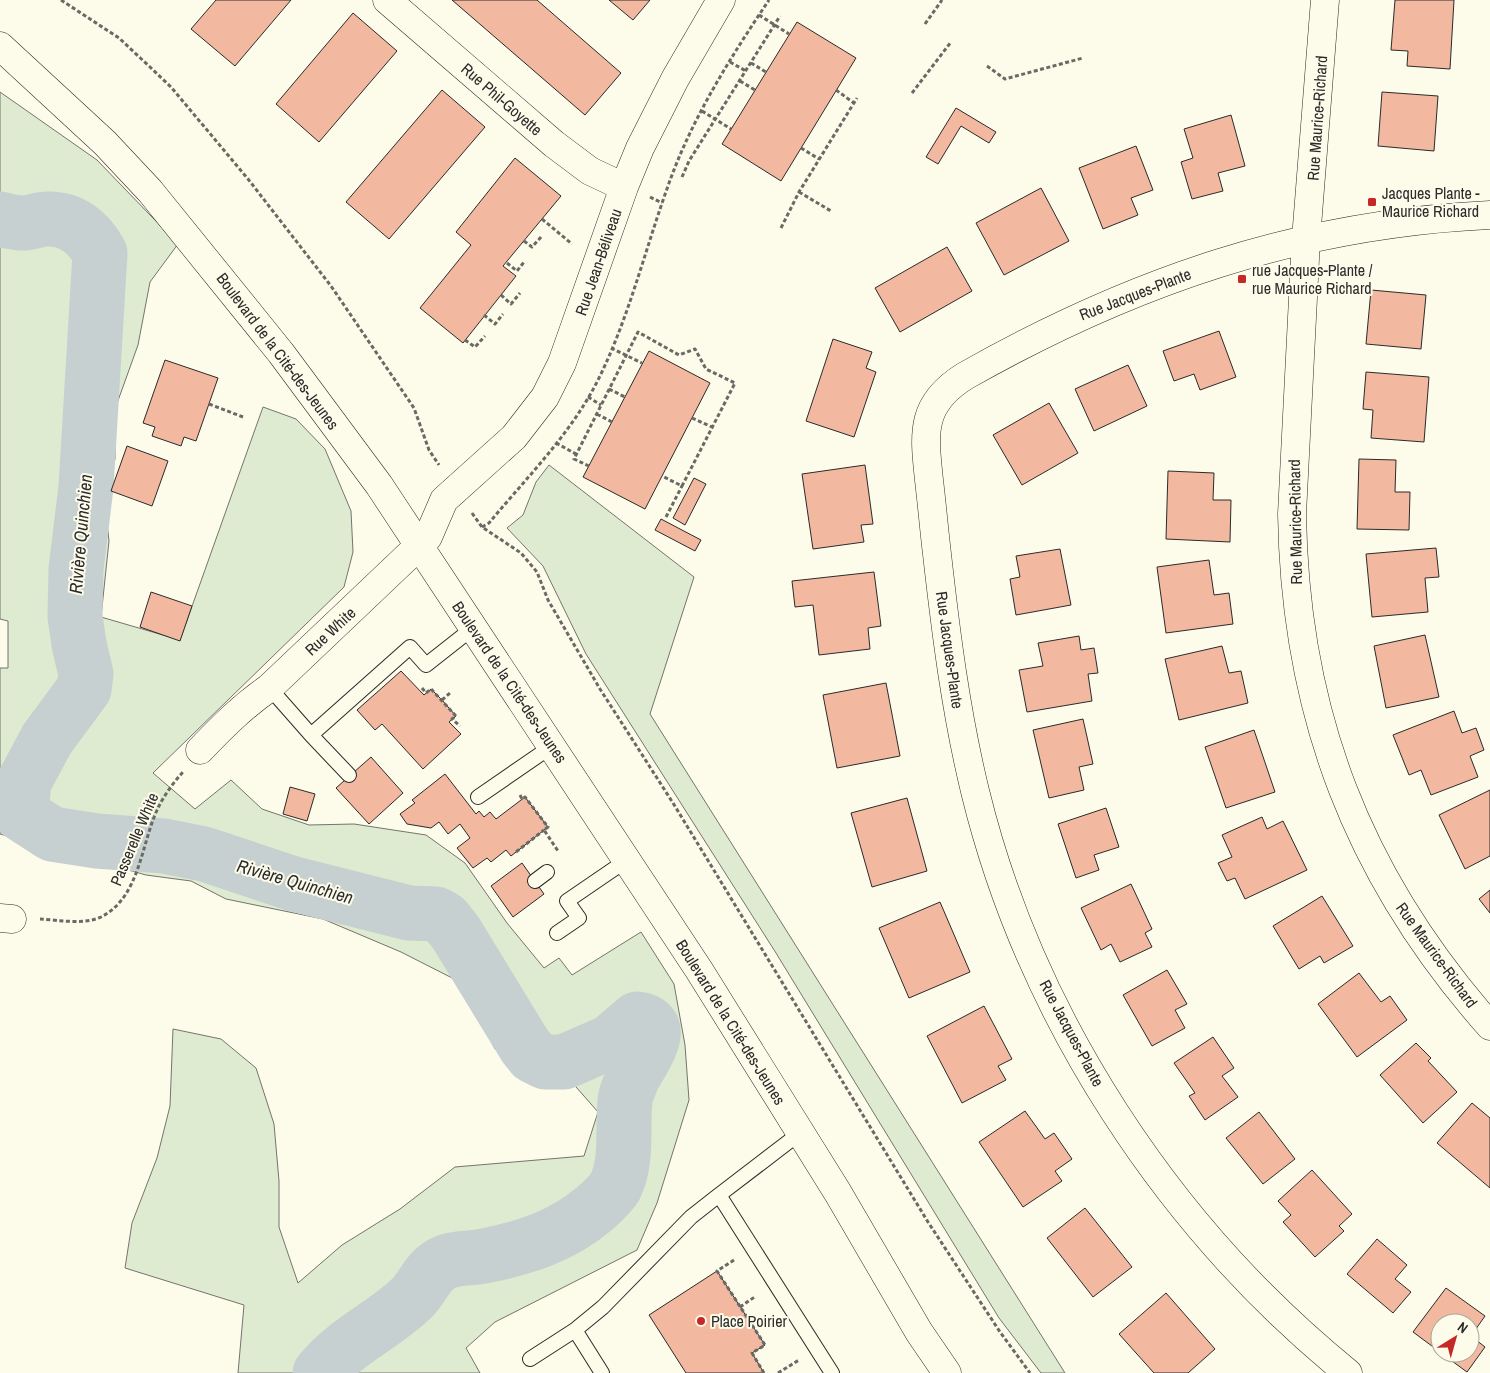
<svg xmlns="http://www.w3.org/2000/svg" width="1490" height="1373" font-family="'Archivo Narrow',sans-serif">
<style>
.green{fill:#deebd1;stroke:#74746e}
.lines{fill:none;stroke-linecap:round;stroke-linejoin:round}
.river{stroke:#c7d0d0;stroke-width:55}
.building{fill:#f2b8a0;stroke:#2b2b2b}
.lane-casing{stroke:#2b2b2b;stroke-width:16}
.street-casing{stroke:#2b2b2b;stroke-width:29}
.secondary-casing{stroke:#2b2b2b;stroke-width:29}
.path{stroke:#6a6964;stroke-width:3;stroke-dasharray:4 2.5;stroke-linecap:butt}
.lane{stroke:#fdfbea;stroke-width:14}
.street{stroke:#fdfbea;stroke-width:28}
.secondary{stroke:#fdfbea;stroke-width:28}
.poi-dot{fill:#c62828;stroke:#fdfbea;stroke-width:2}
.labels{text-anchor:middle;stroke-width:4;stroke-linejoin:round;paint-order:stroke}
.street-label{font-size:16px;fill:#2b2b2b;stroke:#fdfbea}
.poi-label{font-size:16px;fill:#2b2b2b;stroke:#fdfbea;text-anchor:start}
.water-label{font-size:18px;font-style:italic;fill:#2b2b2b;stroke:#fdfbea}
</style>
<rect width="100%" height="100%" fill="#fdfbea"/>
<!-- green -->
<path class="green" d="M0 92 97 160 178 244 150 282 138 345 115 409V459L104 496 109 541 101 617 180 640 263 407 296 419 325 449 351 511 353 552 344 587 153 773 195 809 231 780 262 809 309 825 354 824 426 835 465 863 507 923 544 968 559 958 572 975 641 932 674 984 685 1045 689 1100 657 1203 637 1250 495 1322 466 1348 480 1373H238L244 1305 125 1268 132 1223 157 1158 170 1106 173 1029 221 1039 256 1068 274 1124 279 1181V1227L298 1283 342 1245 400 1209 455 1167 584 1156 598 1112 569 1079 544 1086 495 1049 462 983 401 952 323 919 226 899 191 881 146 875 0 834V668H8V621L0 619Z
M549 465 694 577 650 714 1065 1373H1041L999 1318 776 953 586 654 543 566 507 528 523 515 536 482Z"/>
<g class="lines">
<!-- river -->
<path class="river" d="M0 219C7 221 16 223 23 223 31 223 39 219 47 219 72 218 89 233 100 253L86 487 76 569 75 616 79 644 86 674 84 689 47 739 24 782 21 814 52 834 97 841 164 846 204 854 294 884 409 913 436 914 445 919 456 933 525 1046 533 1056 545 1062H564L610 1042 637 1019C673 1023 639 1064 632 1079 630 1086 625 1094 625 1101 622 1128 628 1161 615 1187 610 1195 601 1203 594 1209 562 1236 525 1248 484 1256 470 1259 452 1257 440 1265 427 1273 423 1286 413 1297 385 1325 345 1341 320 1373"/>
</g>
<!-- building -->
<path class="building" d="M216 0H291L235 66 191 29Z
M452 0H537L621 73 585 115Z
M609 0H650L633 20Z
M1395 0H1454L1450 69 1407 66 1408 51 1391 50Z
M353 13 397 51 319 142 276 104Z
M797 22 856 58 781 181 722 144Z
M442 90 485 127 389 239 346 202Z
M1382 92 1438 96 1434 151 1378 146Z
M956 108 996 132 989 143 961 126 938 164 926 157Z
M1231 115 1245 166 1218 173 1223 191 1192 199 1181 162 1193 158 1184 129Z
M1136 146 1153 190 1131 198 1138 215 1103 229 1079 168Z
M515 158 561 196 503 266 516 276 463 343 420 308 471 245 456 232Z
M1041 188 1069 241 1004 275 976 223Z
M947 247 972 291 900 332 875 288Z
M1371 290 1426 295 1421 349 1366 344Z
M1219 331 1236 377 1200 390 1194 374 1174 381 1163 351Z
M833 339 872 352 866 368 876 372 854 437 806 421Z
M649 351 710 383 645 509 583 477Z
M165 360 218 378 196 441 184 437 181 446 152 436 155 427 143 423Z
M1128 365 1147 406 1094 431 1075 389Z
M1366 372 1429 377 1424 442 1371 438 1373 410 1363 409Z
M1049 403 1078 453 1022 485 993 435Z
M127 446 168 461 152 506 111 491Z
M1359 459 1396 460 1395 492H1410L1409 530 1357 529Z
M865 465 873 524 861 525 864 542 813 549 802 474Z
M1168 471 1214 473 1213 500H1231L1230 542 1166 539Z
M694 478 706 484 685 525 673 518Z
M661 519 701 540 695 551 655 530Z
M1436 548 1439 577 1425 578 1428 612 1372 617 1366 554Z
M1060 549 1071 605 1016 615 1010 579 1020 577 1016 556Z
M1209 560 1214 595 1229 593 1233 624 1166 633 1157 567Z
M874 572 881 626 868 628 870 649 819 655 813 605 795 607 792 581Z
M151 592 192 606 180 641 140 627Z
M1425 635 1439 697 1386 708 1374 646Z
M1079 636 1081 650 1094 648 1098 673 1088 674 1092 701 1027 712 1019 670 1043 666 1038 643Z
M1222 646 1229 673 1241 671 1248 703 1179 720 1165 659Z
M401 671 424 695 431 689 442 700 456 716 449 722 461 734 423 769 382 724 375 730 357 710Z
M886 683 900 756 837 768 823 695Z
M1454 711 1462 733 1476 728 1484 750 1470 756 1478 777 1431 795 1421 770 1409 775 1393 735Z
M1083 719 1093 764 1079 767 1084 790 1049 798 1033 730Z
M1254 730 1275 792 1226 808 1205 747Z
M371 757 403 793 369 824 336 788Z
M445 774 476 814 479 811 484 817 490 812 496 819 525 797 548 827 511 856 506 850 491 862 487 858 473 868 457 848 470 838 460 824 448 834 439 822 431 828 407 824 400 814 415 803 412 800Z
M290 787 315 794 307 821 283 814Z
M1490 790V856L1465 869 1439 815Z
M907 798 927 871 872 887 851 813Z
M1106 808 1119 847 1094 855 1099 870 1076 878 1058 824Z
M1262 817 1267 829 1283 821 1307 870 1245 899 1235 878 1227 881 1218 863 1232 857 1222 835Z
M522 863 544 894 513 917 491 886Z
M1131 884 1152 929 1145 933 1152 947 1120 962 1111 944 1101 950 1081 908Z
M1490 890V913L1479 899Z
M1322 896 1353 946 1324 963 1320 956 1299 969 1273 926Z
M940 902 970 972 909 998 879 928Z
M1167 970 1187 1004 1175 1010 1185 1028 1152 1046 1123 995Z
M1359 973 1381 1002 1390 996 1407 1020 1357 1057 1318 1004Z
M984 1006 1012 1059 998 1066 1006 1080 962 1103 927 1036Z
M1213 1037 1234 1068 1222 1076 1238 1097 1205 1120 1189 1096 1195 1093 1174 1063Z
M1416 1043 1431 1058 1428 1061 1457 1092 1423 1123 1380 1075Z
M1472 1103 1490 1118V1188L1437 1143Z
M1025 1111 1045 1139 1054 1133 1072 1159 1055 1171 1062 1181 1023 1207 979 1142Z
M1259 1112 1295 1159 1263 1184 1226 1138Z
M1312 1170 1352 1214 1339 1226 1344 1231 1315 1257 1283 1222 1291 1215 1278 1201Z
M1085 1208 1132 1267 1093 1297 1047 1238Z
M1377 1239 1407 1265 1395 1279 1411 1292 1393 1313 1347 1274Z
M717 1271 765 1345 752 1353 764 1373H686L649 1315Z
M1446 1288 1485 1316 1471 1336 1485 1347 1467 1372 1441 1353H1470V1323H1440V1352L1413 1332Z
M1166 1293 1215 1349 1188 1373H1154L1119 1334Z"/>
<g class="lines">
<!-- lane casing -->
<g class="lane-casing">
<path id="lane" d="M267 685 311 735 410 647 426 665 473 628
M311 735 349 775
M478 797 552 746
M535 881 547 872
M557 933 579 918 567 901 627 860
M800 1133 719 1195 832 1373
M530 1359 575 1330
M602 1373 575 1330 603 1307 691 1217 719 1195"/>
</g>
<!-- street casing -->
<g class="street-casing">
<path id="street" d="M387 0 554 144 590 171 624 187
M1325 0 1306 239 1292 514C1295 713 1358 877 1490 1026
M200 750C222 727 243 706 269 688L428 537 444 500 514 437 545 397 562 363 624 187 640 148 675 79 721 0
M0 918 12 919
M1348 1373C1168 1227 1030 1017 975 791 956 713 946 634 937 554 934 529 932 505 929 480 924 433 920 404 965 376 1131 282 1298 224 1490 215"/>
</g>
<!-- secondary casing -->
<g class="secondary-casing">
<path id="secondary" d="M0 46 105 143 150 191 281 353 379 485 699 970 838 1193 919 1332 947 1373"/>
</g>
<!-- path -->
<path class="path" d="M61 0 119 38 150 67 171 87 248 179 331 286 414 408 429 450 439 465
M759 15 789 34
M925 24 942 0
M730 62 746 71
M751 63 766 72
M987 66 1005 79 1083 58
M740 81 755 90
M836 90 854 103
M912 93 951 42
M702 111 731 129
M801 148 819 159
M682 177 689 161 780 16
M799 192 831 211
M650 197 662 203
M542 219 572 244
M781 228 799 192 857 98
M524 241 532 247 542 236
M507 263 517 271 524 262
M501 295 511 304 520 293
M484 315 495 324 503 314
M465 340 475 347 485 336
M611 348 642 363
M609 389 625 397
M588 397 601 405
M209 404 243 417
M597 414 612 422
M692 418 712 427
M556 443 576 454
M589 466 574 459 638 332 679 355 695 349 706 369 735 383 682 486 662 476
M472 513 482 527 521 553 537 572 548 600 600 689 673 803 928 1222 1000 1332 1030 1373
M666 517 682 486
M482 527 489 523C527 477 572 433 599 378 629 317 645 250 668 186 691 120 730 58 769 0
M422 688 426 693 431 689 456 716 452 719 460 726
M442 700 450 693
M520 795 522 799 525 797 548 827 544 830 558 851
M516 852 544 830
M40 919C58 920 84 925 101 917 141 897 141 841 159 806 165 794 174 782 183 772
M734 1260 717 1271 765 1345 752 1353 764 1373
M740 1307 756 1296
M778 1373 799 1360"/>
<!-- lane -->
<use href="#lane" class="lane"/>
<!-- street -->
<use href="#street" class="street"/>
<!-- secondary -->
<use href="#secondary" class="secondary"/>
</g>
<!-- markers -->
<g class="poi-dot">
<rect x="1367" y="197" width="10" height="10" rx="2.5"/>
<rect x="1237" y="274" width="10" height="10" rx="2.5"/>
<circle cx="701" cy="1321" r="5"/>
</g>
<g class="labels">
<!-- street labels -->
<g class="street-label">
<text transform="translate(502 99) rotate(41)" y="6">Rue Phil-Goyette</text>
<text transform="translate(1317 118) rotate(-86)" y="6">Rue Maurice-Richard</text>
<text transform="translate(598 262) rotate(-71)" y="6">Rue Jean-Béliveau</text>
<text transform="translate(1135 294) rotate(-21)" y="6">Rue Jacques-Plante</text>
<text transform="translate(278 351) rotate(53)" y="6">Boulevard de la Cité-des-Jeunes</text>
<text transform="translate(1295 522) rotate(-91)" y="6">Rue Maurice-Richard</text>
<text transform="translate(330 631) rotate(-43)" y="6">Rue White</text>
<text transform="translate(950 650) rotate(82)" y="6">Rue Jacques-Plante</text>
<text transform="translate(510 682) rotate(56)" y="6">Boulevard de la Cité-des-Jeunes</text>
<text transform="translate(134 839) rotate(-67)" y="6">Passerelle White</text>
<text transform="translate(1437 955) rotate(54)" y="6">Rue Maurice-Richard</text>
<text transform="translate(731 1022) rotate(58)" y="6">Boulevard de la Cité-des-Jeunes</text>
<text transform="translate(1072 1033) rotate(62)" y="6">Rue Jacques-Plante</text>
</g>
<!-- poi labels -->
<g class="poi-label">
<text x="1382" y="199">Jacques Plante -<tspan x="1382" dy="18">Maurice Richard</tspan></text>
<text x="1252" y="276">rue Jacques-Plante /<tspan x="1252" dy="18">rue Maurice Richard</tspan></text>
<text x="711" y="1327">Place Poirier</text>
</g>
<!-- water labels -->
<g class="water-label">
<text transform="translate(81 534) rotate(-85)" y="6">Rivière Quinchien</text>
<text transform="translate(295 882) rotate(16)" y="6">Rivière Quinchien</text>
</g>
</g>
<!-- north arrow -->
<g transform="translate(1455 1338) rotate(37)"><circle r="24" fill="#fdfbea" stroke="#a9a89e"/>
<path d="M0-4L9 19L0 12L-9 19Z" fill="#c62828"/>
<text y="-8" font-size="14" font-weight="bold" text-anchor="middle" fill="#2b2b2b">N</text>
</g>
</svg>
